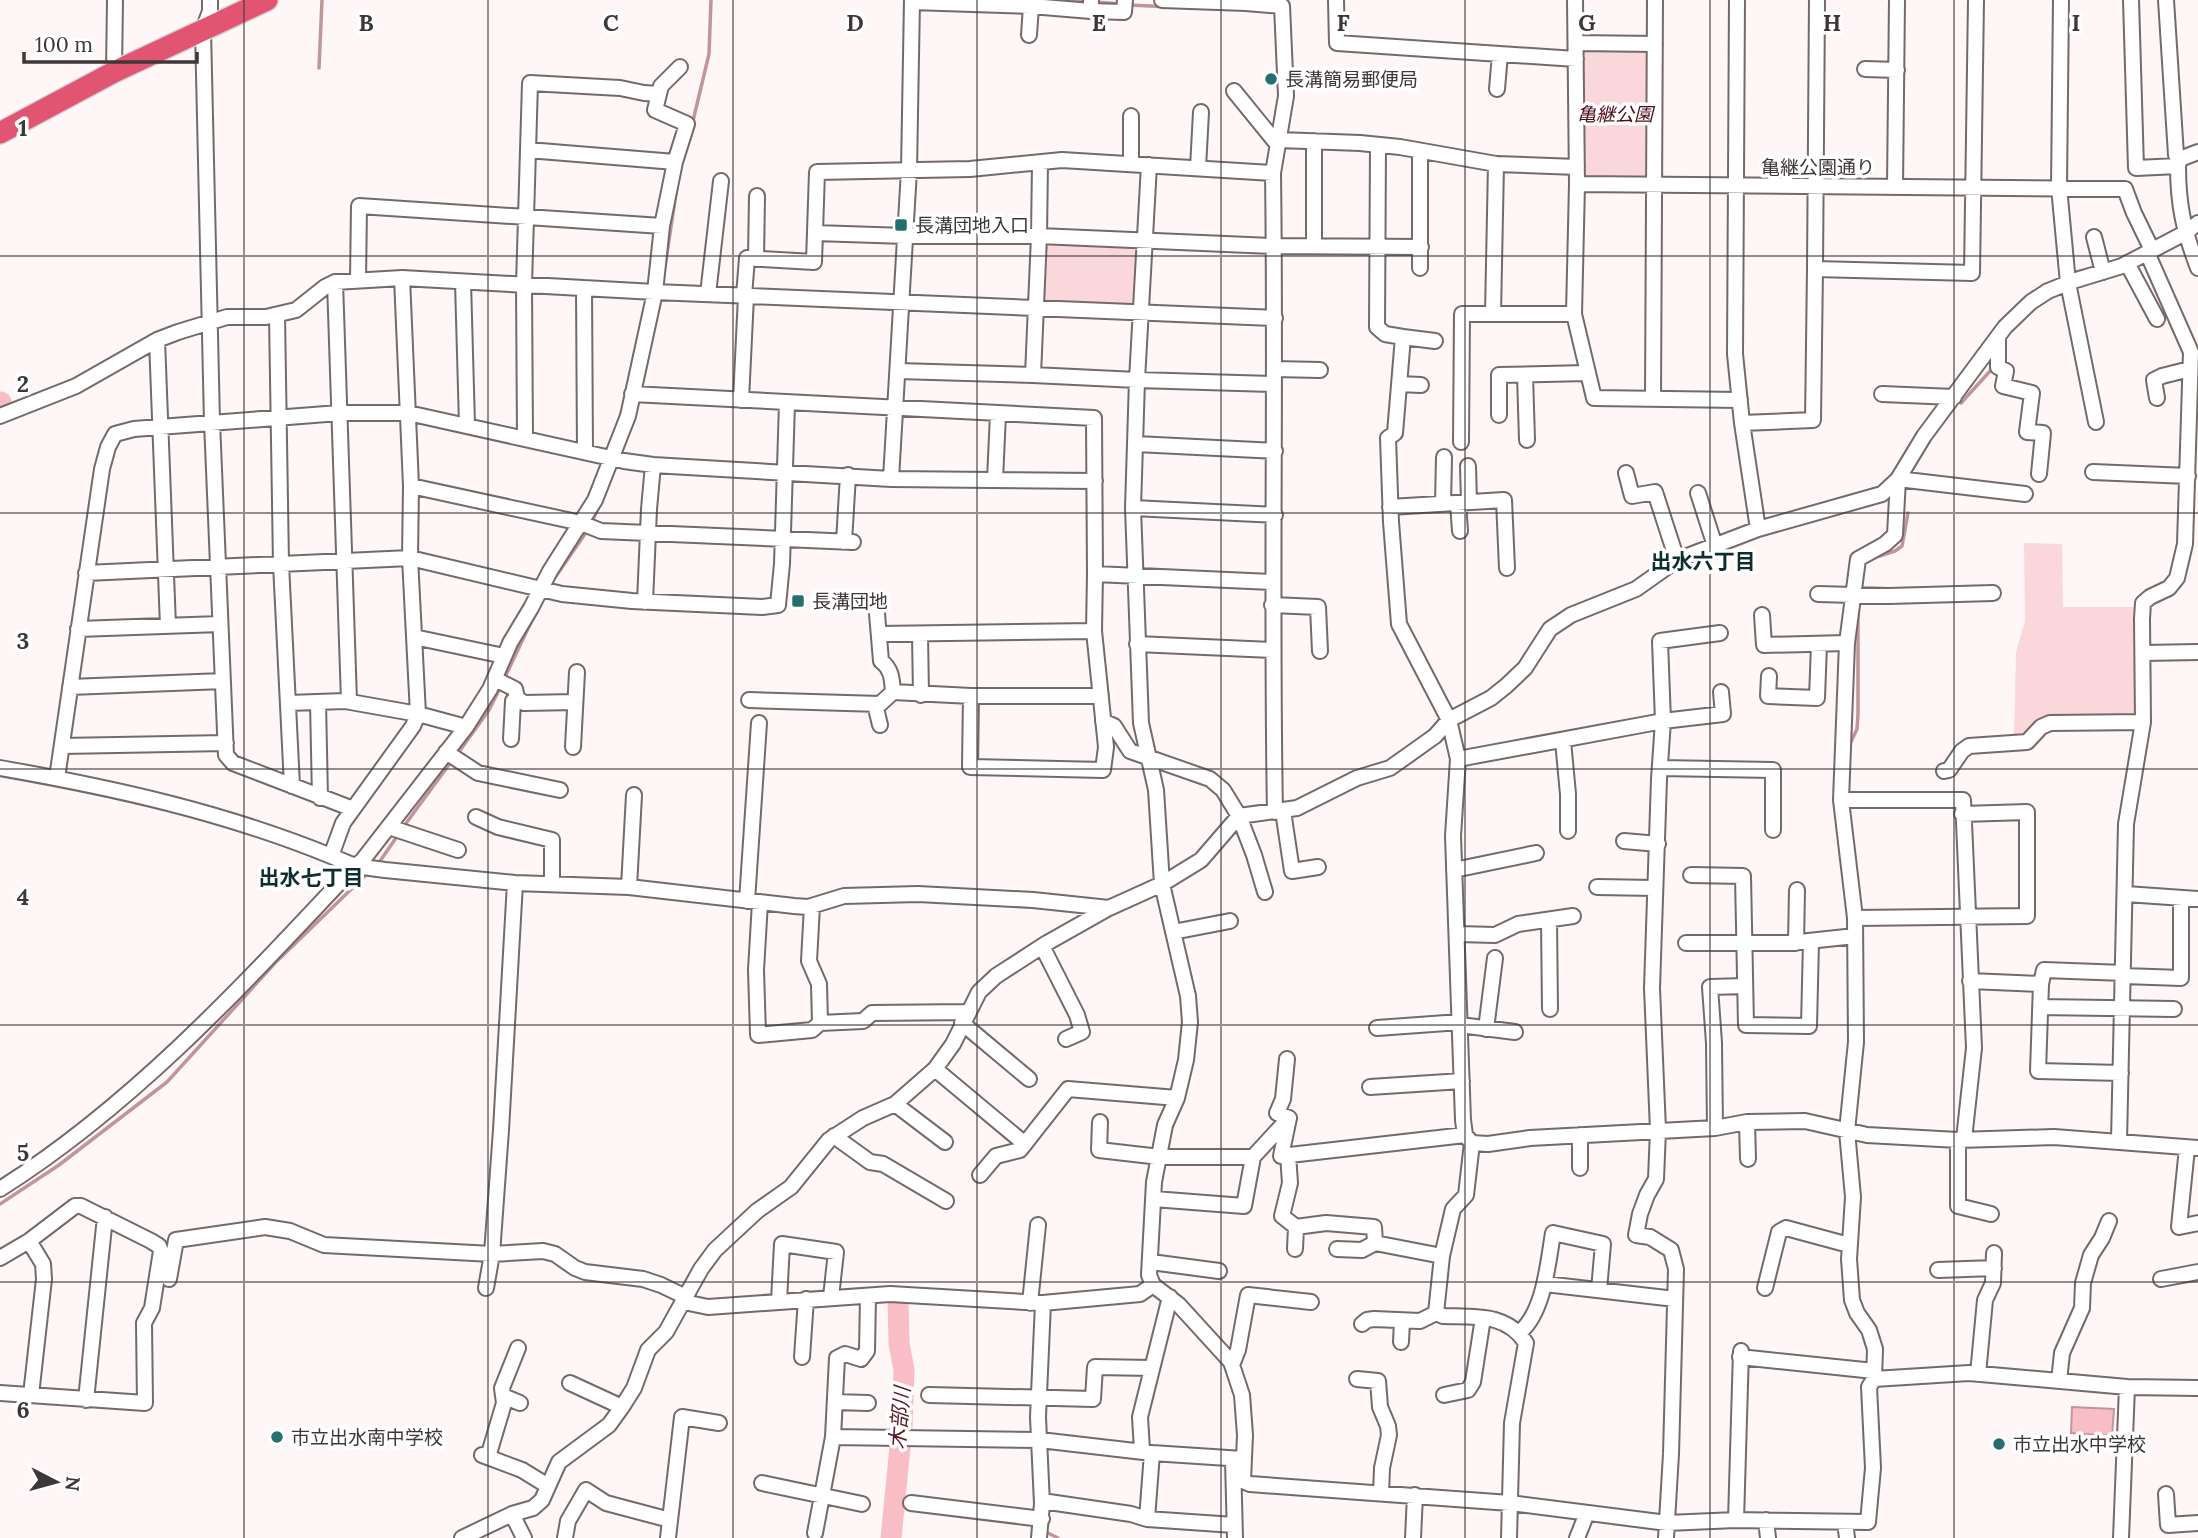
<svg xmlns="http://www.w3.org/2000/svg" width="2198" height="1538" font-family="Lora,'Noto Sans JP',serif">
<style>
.green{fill:#f9d7da}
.water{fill:#f9bec5;stroke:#c1969b;stroke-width:2}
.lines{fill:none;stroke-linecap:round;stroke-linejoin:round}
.stream{stroke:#c1969b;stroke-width:3.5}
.river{stroke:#f9bec5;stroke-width:21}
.minor-casing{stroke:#76696a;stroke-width:18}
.highway-casing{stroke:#d4d3d3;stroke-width:24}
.minor{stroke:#fff;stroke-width:14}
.highway{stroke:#e25572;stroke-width:21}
.grid{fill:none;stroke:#3d3738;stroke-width:2;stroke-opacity:0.55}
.poi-dot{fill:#256f6c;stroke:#fff;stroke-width:2.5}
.labels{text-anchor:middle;stroke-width:7;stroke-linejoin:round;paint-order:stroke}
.poi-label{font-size:19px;fill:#3d3738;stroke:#fff;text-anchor:start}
.park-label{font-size:19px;font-style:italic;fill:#4e0a1d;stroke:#fff}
.street-label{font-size:19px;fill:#3d3738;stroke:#fff}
.neighbourhood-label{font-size:21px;font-weight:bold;fill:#0d302f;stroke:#fff}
.water-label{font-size:21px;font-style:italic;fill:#5c1928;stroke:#fff}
.grid-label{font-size:23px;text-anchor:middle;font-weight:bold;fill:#3d3738;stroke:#fff;stroke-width:7;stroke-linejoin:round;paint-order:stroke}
</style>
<rect width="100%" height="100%" fill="#fff6f7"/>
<!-- green -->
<path class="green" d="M1579 47 1651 48V181L1580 180Z
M1042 238 1141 242 1136 308 1039 303Z
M2024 543 2062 544 2063 607H2137V714L2050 715 2039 719 2027 736 2014 740 2016 652 2025 621Z"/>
<!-- water -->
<path class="water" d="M2072 1407 2114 1409 2112 1436 2071 1433Z"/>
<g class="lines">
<!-- stream -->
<path class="stream" d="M1061 0 1088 2
M1096 2 1120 4
M1128 5 1172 7
M319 68 322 0
M692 125 709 54 711 0
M2072 273 2089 269
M663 280 678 180
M1961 403 1991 370V364
M591 524 598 508
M1870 559 1895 551 1902 546 1908 513
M554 579 587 531
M504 679 534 616
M1850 744 1857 729 1858 714V613
M456 756 489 710 501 686
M404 826 451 762
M378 864 398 835
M0 1204 59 1165 167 1082 275 963 370 871
M1046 1532 1058 1538"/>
<!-- river -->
<path class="river" d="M0 403 1 402
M891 1538 902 1427 904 1370 899 1343 898 1299"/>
<!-- minor casing -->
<g class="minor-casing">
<path id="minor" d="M210 0V11L203 30 212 422 226 755 233 763 353 809
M1162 0 1246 3V0
M1336 0 1337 43 1576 59
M1575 0 1577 184 1574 314 1594 398 1740 400
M1737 0 1735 354 1742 423 1758 529
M1817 0 1815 269 1972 273 1976 0
M2061 0 2059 187 2068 283 2096 422
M2131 0 2136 168 2178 166 2180 159 2198 152
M2166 0 2176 155 2180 159
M912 2 1031 6 1091 11V0
M1246 3 1282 6 1286 96 1273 173
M1091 11 1124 12 1125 0
M1029 35 1031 6
M1576 43 1655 44
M1865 69 1897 70
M114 72 115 0
M1497 89 1500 54
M1234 91 1278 145
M1279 140 1360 143 1400 147 1496 164 1577 167
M1314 141V246
M1378 145 1377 327 1385 334 1403 337 1395 433 1388 438 1391 522 1399 624 1449 720 1458 759 1453 836 1463 1120 1465 1135 1472 1143 1466 1195 1453 1209 1442 1256 1436 1313 1443 1316C1475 1317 1507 1313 1526 1343L1512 1423 1509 1538
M528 150 675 162
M1420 151V268
M1131 164V116
M1149 165 1137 380 1274 384
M2178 166C2178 206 2184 231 2198 268
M1198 168 1201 112
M1577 184 2125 189 2134 213 2152 250 2149 257 2191 352 2185 544 2177 578 2169 588 2150 597 2143 603 2142 619 2143 722 2126 824 2119 1141
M1895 187 1897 0
M815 233 906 236H1039L1040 163
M2094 237 2103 272
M1421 247 1274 246 1039 236 1033 375 1137 380 1133 508 1141 723 1156 790 1162 884 1188 996 1190 1022 1186 1060 1177 1098 1165 1125 1154 1182 1149 1275 1153 1285 1179 1305 1231 1362 1242 1395 1245 1435 1243 1481 1250 1484 1510 1503 1667 1523 1736 1520 1868 1522 1873 1468 1869 1387 1874 1379 1875 1349 1869 1330 1857 1313 1852 1300 1849 1259 1853 1197 1847 1131 1856 1042 1855 918 1841 800 1847 643 1858 559 1885 544 1895 535 1898 479
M756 259 757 196
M2127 263 2157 319
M358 280 359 206 662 226
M335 282 349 701
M463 282 467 425
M584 288 585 452
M708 294 721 181
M744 296 747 258 814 262 817 172 970 169 1062 160 1273 173C1276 386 1271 599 1275 812
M1493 314 1496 164
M277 316 281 564 292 786
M1403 337 1435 341
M1998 337V367L2006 371 2003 386 2032 393 2027 432 2043 433 2039 474
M157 340 168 626
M1274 369 1320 370
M898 371 1033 375
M1525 375 1527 440
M1399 384 1421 385
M632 394 1094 418 1095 574
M1882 394 1954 397
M2157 398 2154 380 2162 376 2190 369
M1653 399 1655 0
M741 400 746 296
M1499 415V375L1587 373
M0 416 76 386 157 340 178 332 227 317H266L296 310 325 287 335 282 402 278 655 292 1275 318
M1742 423 1813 420 1815 269
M525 438 524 285 530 83 620 88 644 93 658 94
M1461 442 1462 314H1574
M1136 444 1275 451
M1468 466 1469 502
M2093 472 2188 476
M1626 473 1632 496 1655 492 1677 560
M891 479 909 170 912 0
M1898 479 2025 494
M995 480 998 414
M411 486 581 523 601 531 853 542
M1698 493 1715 546
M1458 503 1460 531
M1443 504 1444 457
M1390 507 1504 500 1507 568
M1133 508 1275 515
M844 542 848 475
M86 573 410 558 562 594 632 601 762 607 778 605 782 564 787 403
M1818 594 1889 596 1993 593
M645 602 649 509 653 465
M876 602 881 661C892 669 892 680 893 692
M1272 605 1318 607 1320 651
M1762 615 1764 645 1847 643
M78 629 220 624
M1094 631 1095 574 1272 582
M1720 633 1660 641 1663 721 1723 714 1721 692
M920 635 921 695
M414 637 504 656
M1137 644 1272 650
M2144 653 2198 652
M1769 676 1768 696 1817 698 1819 644
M495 679 515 689 517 698 524 703 575 702
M70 687 223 681
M971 696H1101
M749 700 880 704 893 692 971 696 970 767 1103 770 1106 747 1094 631 879 634
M318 702 320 798
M289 703 345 701 418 714 410 558 411 486 402 278
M875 704 880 725
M1103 721 1114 726 1130 751 1210 779 1223 790 1239 816 1254 855 1265 892
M466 727 418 714 413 726 343 823 331 856 355 866 385 870 515 883 629 887 794 906 808 907 844 896 918 894 1033 900 1109 908
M511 739 513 701 517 698
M1563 741 1568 794V831
M62 746 226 743
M573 747 577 672
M446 752 478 773 560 790
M1458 759 1663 721 1659 779 1652 988 1658 1130 1656 1179 1647 1195 1640 1214 1636 1235 1650 1237 1671 1250 1676 1269 1671 1454 1666 1538
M0 768C114 788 223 812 331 856
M1660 768 1773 770V830
M1944 771 1949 770 1962 751 1969 746 2027 742 2041 727 2050 723 2143 722
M57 778 102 469 108 447 115 434 134 429 339 413H408L624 461 653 465 891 479 1095 481
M1841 800H1963L1974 1048 1964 1139
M1283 811 1292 871 1318 867
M476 817 498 827 552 840V884
M389 827 458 850
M1624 841 1658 844
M1454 870 1536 853
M1691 875 1743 876 1746 1025 1809 1026 1811 942
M629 887 634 795
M1597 887 1655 888
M2126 894 2198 899
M747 901 759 723
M760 902 756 970 758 1035 812 1030 820 1023 863 1021 872 1013 968 1012
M812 906 809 961 819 984 820 1023
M1855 918 2027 916V812L1962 814
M1549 921 1550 1009
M1173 932 1230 921
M1458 934 1495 935 1518 924 1573 916
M1686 943H1790L1855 936
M1796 943 1797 890
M1042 946 1077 1015 1082 1032 1066 1039
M2124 976 2181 978V898
M1970 981 2041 984 2038 1071 2121 1073
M2041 984 2044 970 2124 973
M2041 1007 2174 1009
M962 1023 1029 1079
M1460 1025 1515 1032
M1377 1028 1460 1022
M1486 1029 1495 958
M1287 1059 1283 1099 1277 1113 1289 1118
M935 1069 1025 1144
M1370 1087 1462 1081
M895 1104 945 1142
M1100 1122 1099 1150 1160 1157H1253L1289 1118 1281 1156 1465 1135
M1747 1122 1748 1159
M1715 1128 1714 1043 1710 987 1745 986
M834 1136 870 1162 883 1164 946 1201
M1958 1140V1206L1991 1214
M1472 1143 1488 1144 1530 1138 1715 1128 1747 1122 1805 1121 1867 1135 1958 1140 2054 1137 2198 1148
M2187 1148 2179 1227 2198 1223
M1288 1155 1290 1183 1282 1216 1296 1227 1326 1223 1374 1227 1375 1243 1442 1256
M1580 1168V1135
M980 1175 996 1156 1020 1150 1068 1089 1177 1098
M0 1189C136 1103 246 982 355 866L362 861 466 727 490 689 510 643 531 608 550 571 595 500 628 416 655 292 662 226 675 162 687 124 655 110 661 86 680 67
M1154 1199 1244 1206 1253 1157
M29 1241 43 1264 44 1279 31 1395
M1295 1249 1296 1227
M1337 1249 1362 1250 1375 1243
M0 1258 29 1241 75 1206H81L151 1241 159 1246 161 1251 152 1308 144 1323 145 1403 0 1393
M1151 1262 1219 1271
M1938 1270 1994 1268
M169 1279 176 1240 265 1227 290 1231 324 1245 492 1254 543 1251 555 1254 575 1268 585 1272 643 1279 661 1285 686 1297
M2161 1279 2198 1272
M1545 1284 1675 1299
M486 1288 492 1254 501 1130 515 883
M1765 1288 1779 1232 1786 1228 1849 1245
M779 1301 782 1244 836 1252 831 1297
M684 1302 708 1307 890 1294 1043 1303 1140 1294 1153 1285
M1030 1303 1038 1225
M1362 1324 1367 1320 1374 1319 1420 1321 1436 1313
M1520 1332C1544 1312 1548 1263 1553 1233L1603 1244 1599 1290
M1401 1342 1402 1321
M802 1357 806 1299
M1740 1357 1874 1371
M1232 1365 1238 1350 1248 1295 1311 1302
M1978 1374 1985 1300 1993 1283 1994 1253
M1357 1379 1378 1381 1380 1407 1388 1426 1389 1435 1382 1468 1381 1493
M1874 1379 1969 1373 2127 1387 2198 1388
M2059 1381 2062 1353 2082 1308 2083 1283 2091 1255 2102 1238 2109 1221
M570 1383 622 1407
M929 1395 1093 1399 1095 1367 1152 1368
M1444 1395 1468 1390 1473 1382 1483 1318
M503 1396 520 1403
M86 1400 105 1217
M835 1402 868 1403
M833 1437 1040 1440 1152 1453 1243 1459
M1142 1450 1140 1417 1170 1297
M482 1455 522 1470 548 1486
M488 1457 504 1403 502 1388 518 1348
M1233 1460 1235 1538
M762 1483 862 1504
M2166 1494 2168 1525 2198 1523
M1042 1501 1131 1514 1147 1519 1234 1525
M911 1503 1042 1519
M512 1514 524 1538
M1147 1519 1152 1453
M1736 1520 1741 1351
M1766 1520 1768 1538
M1845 1522 1847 1538
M815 1533 833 1437 837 1358 845 1354 861 1359 867 1351 868 1296
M462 1538 512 1514 533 1508 542 1500 559 1462 609 1425 622 1407 634 1388 648 1350 666 1332 701 1269 715 1250 757 1211 791 1187 829 1140 863 1118 895 1104 935 1069 953 1044 979 992 996 976 1047 943 1109 908 1162 884 1201 860 1239 816 1297 808 1357 778 1390 768 1435 736 1449 720 1491 698 1506 686 1525 668 1550 629 1571 615 1636 589 1677 560 1758 529 1882 494 1898 479 1924 436 2005 327 2031 302 2048 291 2073 281 2122 266 2185 233 2198 223
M565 1538 568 1521 586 1490 606 1503 670 1520
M668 1538 682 1417 719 1423
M1039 1538 1042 1504 1038 1417 1043 1303
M1413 1538 1415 1495
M1577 1538 1587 1513
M2121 1538 2127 1387"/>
</g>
<!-- highway casing -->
<g class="highway-casing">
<path id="highway" d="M0 133 114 72 267 0"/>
</g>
<!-- minor -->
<use href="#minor" class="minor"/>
<!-- highway -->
<use href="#highway" class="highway"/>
</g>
<!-- grid -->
<path class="grid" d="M244 0V1538M488 0V1538M733 0V1538M977 0V1538M1221 0V1538M1465 0V1538M1710 0V1538M1954 0V1538M0 256H2198M0 513H2198M0 769H2198M0 1025H2198M0 1282H2198"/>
<!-- markers -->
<g class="poi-dot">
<circle cx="1271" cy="79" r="7"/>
<rect x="894" y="218" width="14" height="14" rx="3.5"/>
<rect x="791" y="594" width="14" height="14" rx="3.5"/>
<circle cx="277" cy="1437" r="7"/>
<circle cx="1999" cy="1444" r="7"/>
</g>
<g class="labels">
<!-- poi labels -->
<g class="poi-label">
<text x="1285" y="86">長溝簡易郵便局</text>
<text x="915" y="232">長溝団地入口</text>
<text x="812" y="608">長溝団地</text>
<text x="291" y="1444">市立出水南中学校</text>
<text x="2013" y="1451">市立出水中学校</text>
</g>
<!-- park labels -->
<g class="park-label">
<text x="1615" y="121">亀継公園</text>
</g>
<!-- street labels -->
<g class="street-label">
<text x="1818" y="174">亀継公園通り</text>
</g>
<!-- neighbourhood labels -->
<g class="neighbourhood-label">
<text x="1703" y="569">出水六丁目</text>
<text x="311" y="885">出水七丁目</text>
</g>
<!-- water labels -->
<g class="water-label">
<text transform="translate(900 1418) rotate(-85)" y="7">木部川</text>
</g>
</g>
<g class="grid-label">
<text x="366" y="31">B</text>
<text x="611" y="31">C</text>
<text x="855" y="31">D</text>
<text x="1099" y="31">E</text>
<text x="1343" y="31">F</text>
<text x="1587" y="31">G</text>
<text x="1832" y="31">H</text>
<text x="2076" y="31">I</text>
<text x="23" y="136">1</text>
<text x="23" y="392">2</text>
<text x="23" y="649">3</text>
<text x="23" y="905">4</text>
<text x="23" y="1161">5</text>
<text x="23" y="1418">6</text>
</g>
<!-- north arrow -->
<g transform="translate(56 1482) rotate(96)" stroke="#ffffff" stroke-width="5" paint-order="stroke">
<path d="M0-5L12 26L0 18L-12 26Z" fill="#3d3738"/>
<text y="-10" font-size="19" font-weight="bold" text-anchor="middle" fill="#3d3738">N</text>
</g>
<!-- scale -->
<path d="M24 52v10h173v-10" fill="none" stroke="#3d3738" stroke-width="3.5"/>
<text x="35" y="52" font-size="21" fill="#3d3738" stroke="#ffffff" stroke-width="5" paint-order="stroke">100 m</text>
</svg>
